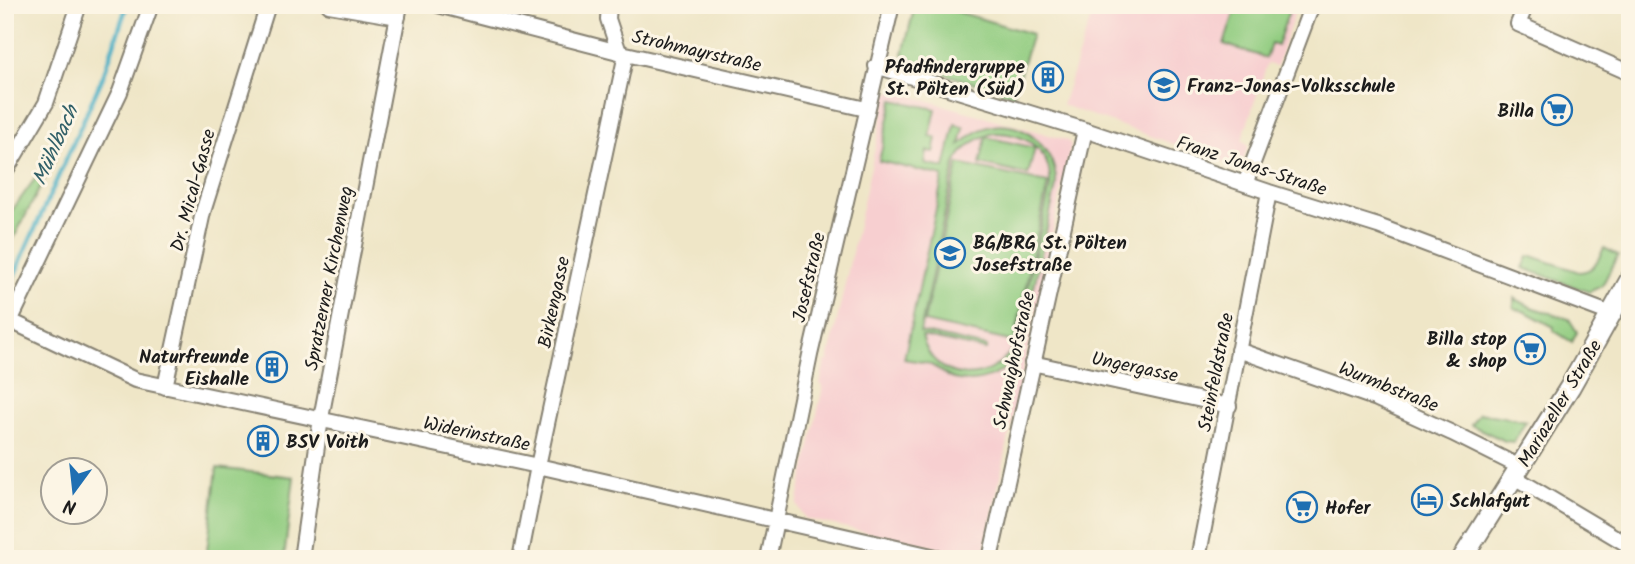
<svg xmlns="http://www.w3.org/2000/svg" width="1635" height="564" font-family="Kalam,sans-serif">
<style>
.built{fill:#f7cfd0}
.grass{fill:#91cc80;stroke:#56744e;stroke-width:2;fill-rule:evenodd}
.park{fill:url(#park-crowns);stroke:#56744e;stroke-width:2}
.lines{fill:none;stroke-linecap:round;stroke-linejoin:round}
.stream{stroke:#48b0c6;stroke-width:4.5}
.minor-casing{stroke:#868172;stroke-width:18}
.major-casing{stroke:#868172;stroke-width:23}
.minor{stroke:#fff;stroke-width:14}
.major{stroke:#fff;stroke-width:19}
.labels{text-anchor:middle;stroke-width:6;stroke-linejoin:round;paint-order:stroke}
.street-label{font-size:19px;fill:#1c1c1c;stroke:#fcf5e5}
.poi-label{font-size:19px;font-weight:bold;fill:#1c1c1c;stroke:#fcf5e5;text-anchor:start}
.water-label{font-size:21px;font-style:italic;fill:#305f68;stroke:#fcf5e5}
</style>
<defs>
<pattern id="park-crowns" width="20" height="18" patternUnits="userSpaceOnUse" patternTransform="scale(1.75)"><rect width="20" height="18" fill="#91cc80"/><path d="M2 6a3 3 0 1 1 6 0M12 15a3 3 0 1 1 6 0" fill="none" stroke="#7caf6e"/></pattern>
</defs>
<rect width="100%" height="100%" fill="#fcf5e5"/>
<filter id="ink" filterUnits="userSpaceOnUse"><feTurbulence type="fractalNoise" baseFrequency=".0143" numOctaves="2"/><feDisplacementMap in="SourceGraphic" scale="14" xChannelSelector="R" yChannelSelector="G"/><feConvolveMatrix kernelMatrix="1 2 1 2 8 2 1 2 1" color-interpolation-filters="sRGB"/></filter>
<filter id="wash" filterUnits="userSpaceOnUse"><feTurbulence type="fractalNoise" baseFrequency=".00686" numOctaves="4" result="noise"/><feDisplacementMap in="SourceGraphic" scale="28" xChannelSelector="R" yChannelSelector="G"/><feGaussianBlur stdDeviation="1.57" result="paint"/><feColorMatrix in="noise" values="0 0 0 0 0 0 0 0 0 0 0 0 0 0 0 0 0 1.4 0 .05"/><feComposite in="paint" operator="in"/></filter>
<g filter="url(#wash)">
<rect width="100%" height="100%" fill="#efe6c7"/>
<!-- built -->
<path class="built" d="M1095 5H1297L1277 66 1267 64 1242 140 1248 146 1242 164 1236 166 1062 105Z
M894 91 1067 140 1071 145 985 549 976 556 806 519 797 505 823 386 820 384 825 361H828L887 94Z"/>
<!-- grass -->
<path class="grass" d="M915 5H935L1032 34 1013 95 918 66 903 54Z
M1237 5H1291L1277 46 1271 44 1266 58 1224 44Z
M893 100 936 109 930 136 937 138 934 152 927 151 925 164 945 168 955 124 964 127 960 145C968 138 977 130 988 127 1024 117 1058 151 1056 186L1021 346C1011 372 982 386 954 379 945 376 939 369 931 365 924 361 913 361 904 359L943 176 879 161ZM994 133C1027 133 1052 151 1050 186L1016 342C995 387 934 386 922 336L986 350 987 347 920 332 955 164C963 147 976 138 994 133Z
M986 137 1035 148 1028 175 980 164Z
M958 164 1048 183 1014 342 924 322Z
M1604 248 1618 255 1602 286 1589 292 1523 268 1528 257 1532 256 1579 272C1595 271 1597 261 1604 248Z
M1514 298 1531 307 1569 319 1577 332 1572 342 1553 330 1554 327 1526 312 1514 308Z
M1479 413 1522 420 1526 421 1514 442 1505 441 1471 425Z
M217 468 294 477 284 559H206Z"/>
<!-- park -->
<path class="park" d="M50 158 55 159 5 255V220Z"/>
<g class="lines">
<!-- stream -->
<path class="stream" d="M5 296 104 74 127 5"/>
</g>
</g>
<g filter="url(#ink)">
<g class="lines">
<!-- minor casing -->
<g class="minor-casing">
<path id="minor" d="M151 5 120 92 13 315 12 318 15 323 135 380 538 466 945 559
M329 5 398 17
M438 5 626 54 866 109
M609 5 608 19 619 52
M1526 5 1518 24 1630 73
M876 66 1085 130 1269 192 1378 226 1611 314
M5 172 46 103 79 5
M1245 184 1312 5
M1238 350 1377 399 1452 433 1520 467
M1032 363 1229 406
M165 387 203 212 268 5
M1514 477 1630 546
M301 559 321 418 400 5
M520 559 538 466 626 54
M768 559 810 355 892 5
M990 559 1085 130
M1198 559 1269 192"/>
</g>
<!-- major casing -->
<g class="major-casing">
<path id="major" d="M1462 559 1570 387 1630 280"/>
</g>
<!-- minor -->
<use href="#minor" class="minor"/>
<!-- major -->
<use href="#major" class="major"/>
</g>
</g>
<!-- icons -->
<defs>
<g id="building-ring" transform="scale(1.575)"><circle r="9.5" fill="#fcf5e5" stroke="#1f6fb2" stroke-width="1.5"/><path d="M-4-6H4V6H1V3H-1V6H-4ZM-2.5-4.3h1.7v1.8h-1.7ZM.8-4.3h1.7v1.8H.8ZM-2.5-1h1.7V.8h-1.7ZM.8-1h1.7V.8H.8Z" fill="#1f6fb2"/></g>
<g id="school-ring" transform="scale(1.575)"><circle r="9.5" fill="#fcf5e5" stroke="#1f6fb2" stroke-width="1.5"/><path d="M0-5L7-2L0 1L-7-2ZM-4 1L0 2.5L4 1V4Q0 6-4 4Z" fill="#1f6fb2"/></g>
<g id="supermarket-ring" transform="scale(1.575)"><circle r="9.5" fill="#fcf5e5" stroke="#1f6fb2" stroke-width="1.5"/><path d="M-6-5.5h2.5l.6 2H6L4.5 2H-2.5L-4.4-4H-6ZM-1.5 3.2a1.3 1.3 0 1 0 .1 0ZM3 3.2a1.3 1.3 0 1 0 .1 0Z" fill="#1f6fb2"/></g>
<g id="hotel-ring" transform="scale(1.575)"><circle r="9.5" fill="#fcf5e5" stroke="#1f6fb2" stroke-width="1.5"/><path d="M-6-4.5h1.5V1H6V5H4.5V3h-9V5H-6ZM-4 0a1.8 1.8 0 1 1 3.6 0ZM.5 0V-2.5h3Q6-2.5 6 0Z" fill="#1f6fb2"/></g>
</defs>
<g fill-rule="evenodd">
<use href="#building-ring" x="1048" y="77"/>
<use href="#school-ring" x="1164" y="85"/>
<use href="#supermarket-ring" x="1557" y="110"/>
<use href="#school-ring" x="950" y="253"/>
<use href="#supermarket-ring" x="1530" y="349"/>
<use href="#building-ring" x="272" y="367"/>
<use href="#building-ring" x="263" y="441"/>
<use href="#hotel-ring" x="1427" y="500"/>
<use href="#supermarket-ring" x="1302" y="507"/>
</g>
<g class="labels">
<!-- street labels -->
<g class="street-label">
<text transform="translate(697 50) rotate(13)" y="7">Strohmayrstraße</text>
<text transform="translate(1252 165) rotate(18)" y="7">Franz Jonas-Straße</text>
<text transform="translate(192 190) rotate(-75)" y="7">Dr. Mical-Gasse</text>
<text transform="translate(808 277) rotate(-77)" y="7">Josefstraße</text>
<text transform="translate(328 278) rotate(-79)" y="7">Spratzerner Kirchenweg</text>
<text transform="translate(553 302) rotate(-78)" y="7">Birkengasse</text>
<text transform="translate(1013 360) rotate(-78)" y="7">Schwaighofstraße</text>
<text transform="translate(1135 366) rotate(12)" y="7">Ungergasse</text>
<text transform="translate(1215 372) rotate(-79)" y="7">Steinfeldstraße</text>
<text transform="translate(1389 386) rotate(22)" y="7">Wurmbstraße</text>
<text transform="translate(1559 403) rotate(-59)" y="7">Mariazeller Straße</text>
<text transform="translate(477 433) rotate(12)" y="7">Widerinstraße</text>
</g>
<!-- poi labels -->
<g class="poi-label">
<text x="1025" y="73" text-anchor="end">Pfadfindergruppe<tspan x="1025" dy="22">St. Pölten (Süd)</tspan></text>
<text x="1187" y="92">Franz-Jonas-Volksschule</text>
<text x="1534" y="117" text-anchor="end">Billa</text>
<text x="973" y="249">BG/BRG St. Pölten<tspan x="973" dy="22">Josefstraße</tspan></text>
<text x="1507" y="345" text-anchor="end">Billa stop<tspan x="1507" dy="22">&amp; shop</tspan></text>
<text x="249" y="363" text-anchor="end">Naturfreunde<tspan x="249" dy="22">Eishalle</tspan></text>
<text x="286" y="448">BSV Voith</text>
<text x="1450" y="507">Schlafgut</text>
<text x="1325" y="514">Hofer</text>
</g>
<!-- water labels -->
<g class="water-label">
<text transform="translate(55 145) rotate(-66)" y="7">Mühlbach</text>
</g>
</g>
<!-- margin -->
<rect width="1635" height="564" fill="none" stroke="#fcf5e5" stroke-width="28"/>
<!-- north arrow -->
<g transform="translate(74 491) rotate(195)"><circle r="33" fill="#fcf5e5" stroke="#a29e95" stroke-width="2"/>
<path d="M0-5L12 26L0 18L-12 26Z" fill="#1f6fb2"/>
<text y="-10" font-size="19" font-weight="bold" text-anchor="middle" fill="#1c1c1c">N</text>
</g>
</svg>
